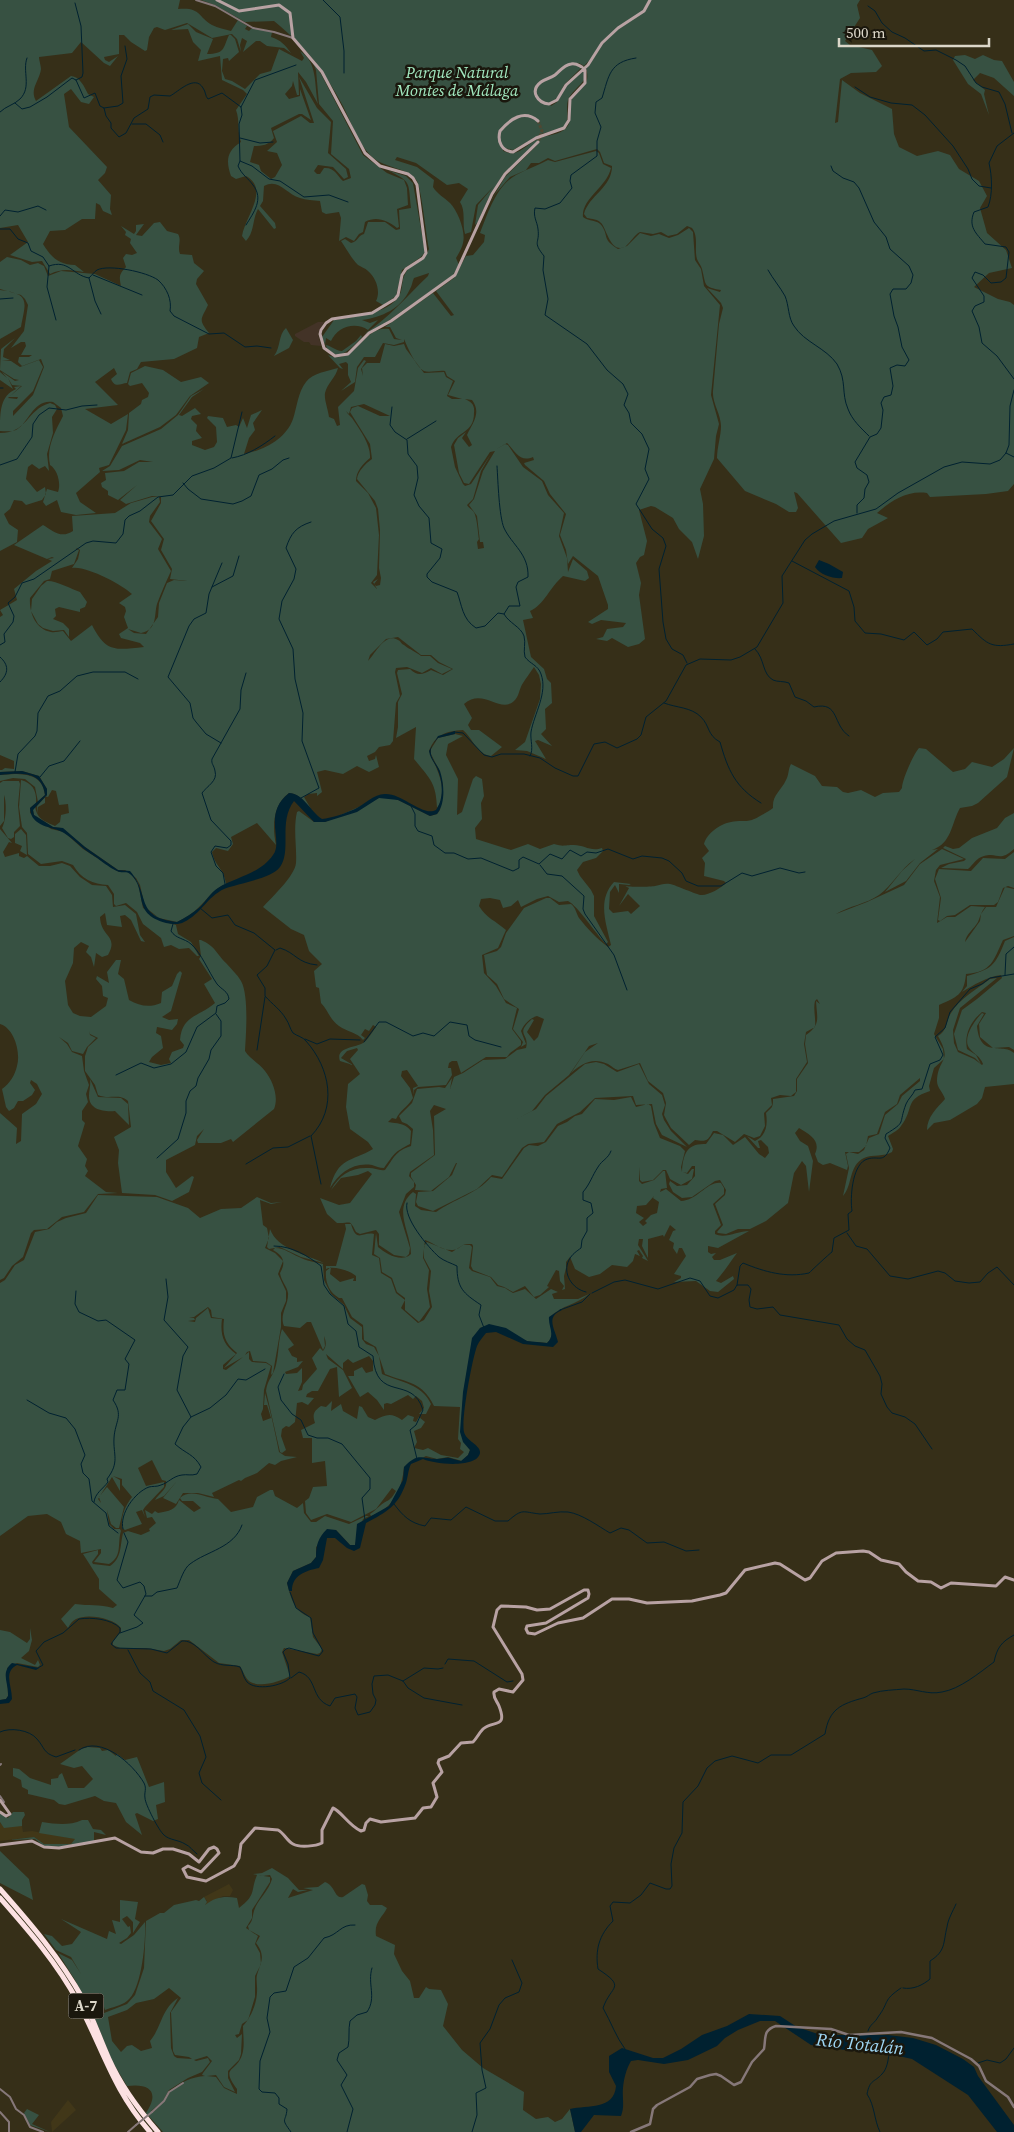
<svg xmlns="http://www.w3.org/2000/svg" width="1014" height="2132" font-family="'Source Serif 4',serif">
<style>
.commercial{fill:#433327}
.built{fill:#413718}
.green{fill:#375142;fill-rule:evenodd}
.water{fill:#002130}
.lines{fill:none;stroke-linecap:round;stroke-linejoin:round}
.stream{stroke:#002130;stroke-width:1}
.secondary-tunnel{stroke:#4f4833;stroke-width:3;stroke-dasharray:3 1.5;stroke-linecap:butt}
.minor{stroke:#867879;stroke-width:2}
.tertiary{stroke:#867879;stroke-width:2.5}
.secondary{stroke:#b8a2a3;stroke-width:3}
.motorway{stroke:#fce1e2;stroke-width:5}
.minor-bridge{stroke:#867879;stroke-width:2}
.labels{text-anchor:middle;stroke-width:5;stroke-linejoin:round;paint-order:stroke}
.shield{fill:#1a170d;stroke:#a29d91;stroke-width:1}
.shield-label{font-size:15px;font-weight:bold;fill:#dcd7c9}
.park-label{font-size:16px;font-style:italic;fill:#a2e9c0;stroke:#1a170d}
.water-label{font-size:18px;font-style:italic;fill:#a0d9f7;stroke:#1a170d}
</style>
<rect width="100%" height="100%" fill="#362f18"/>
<!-- commercial -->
<path class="commercial" d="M318 322H324L318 334 321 346 311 345 309 342H304L295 336V334Z"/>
<!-- built -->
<path class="built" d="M0 1819 1 1824 4 1826H22L23 1832 32 1831 76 1839 71 1844H44L34 1837 0 1841Z
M229 1884 233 1890 230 1896H223L205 1905 207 1901 204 1897Z
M68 2100 76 2110 52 2132 51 2122Z"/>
<!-- green -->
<path class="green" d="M0 0H180L178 9C201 7 197 16 212 25 218 28 225 29 231 31L238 20 247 26 245 29 249 31 252 28 272 32 271 37C281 40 285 45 291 53L284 48 267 46 260 41H256L243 52 247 41 242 38 240 45 241 52 237 39 232 34 212 38 187 23 165 30 157 27 154 28 149 37 147 50 145 51 131 42 124 35H119V54L104 57 105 60 109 62 118 56 110 66 104 63 81 42 72 53 39 57C39 60 41 66 41 69 40 80 29 89 36 101L71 76C80 77 84 86 88 94L94 97 89 104 81 102 71 89 64 94 69 127 107 167 105 173 98 180 111 195 110 209 112 215 103 211 100 205 96 203 95 219H82L65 230 50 231 43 244C51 257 59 265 75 265L84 272C70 270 63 268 50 274L42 261 32 262 10 255 28 242 18 225 0 228Z
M201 0H860L857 5 860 18 845 41 850 45 872 50 882 66 876 72 851 73 840 79 835 123 838 122 842 80 860 93 892 109 894 134 899 147 917 156 938 151 950 155 959 169 979 181 987 196 980 208 987 233 1006 250 1012 268 989 273 974 287 998 299 1010 302 1014 305V484L1008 491 986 494 930 497 927 493C907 490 891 501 877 513L888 518 868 529 862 538 841 543 797 493 794 492 798 508 796 512H789L776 504 745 491 717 458C717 447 721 436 721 426 721 414 712 403 713 391L719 324 723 308 721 303 707 288 720 292 721 290C703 287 706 285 702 269 701 265 698 262 697 259 694 249 699 237 692 228L687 226 677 234 668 236 661 232 653 234 640 232C634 235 631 242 626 246 611 256 606 227 601 223 598 219 592 219 587 218L584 214C589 195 612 188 612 166L604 163 600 152 597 149 555 161 548 158 539 163H531L526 170 510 177 496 193 488 206 505 177 539 143 504 173 488 199 478 222 475 225 478 205 494 186 476 205 471 232 465 234C462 223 466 211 460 202L468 189 459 183 447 185 416 163 397 157 395 160 417 167 434 180 433 187C437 194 444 197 450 203 458 211 466 232 463 243 462 248 459 253 456 258L459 265 453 275 384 324 364 334C389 318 407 296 428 276L429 273 414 278C412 282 412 286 410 289 401 309 382 317 362 320L370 323 378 320 368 330C355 321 337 327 331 341L326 338 325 345C331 345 335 351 342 351L356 341 361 335 362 337C347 354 332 366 322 337L334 320C353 317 388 314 399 296 403 290 401 281 405 274 410 263 424 261 429 249 426 235 422 192 417 181 410 168 383 168 371 156 358 143 351 122 343 106 323 69 307 48 274 21L245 22 215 5ZM600 49 586 68C592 89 576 86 571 101 568 110 573 120 567 127 559 136 548 134 538 139 530 142 523 151 514 153 510 154 507 152 503 151L504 148 513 150 541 134 563 128C571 119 565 110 568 100 571 92 579 87 584 80V70L565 87 557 102 551 106 550 103 557 98 564 85 581 68 576 65 579 63 584 66Z
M188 24 196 32 213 39 207 54C225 54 223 48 229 35H231L235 39 239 52 229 61 228 58 223 59 222 71 225 79 232 81 245 89 260 74 271 71 279 49 302 61 304 58 300 51C318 62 314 85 318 104L306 82 298 72 299 95H297L293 81 292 86 285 94 289 99 300 96V89L311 120 302 114H299L271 128 274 138C269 145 262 146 254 146L250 162 259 165 261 171 271 179 275 177 282 165 277 153 267 151 277 142 273 131 301 116 310 123H314L299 77 317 108 331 122 328 153 346 169 348 177 344 179 333 167 318 165 314 171 317 174H320L324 168C334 167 336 174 343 181L351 178 349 169 331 154 333 121 319 104 316 70 312 61 321 74 363 155 387 173 404 180 407 188 408 205 397 209 399 227 397 228C387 220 376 216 365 222L363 232 359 234 354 241 346 237 339 241 341 218 339 212 326 214 322 212 320 201C313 200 306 200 300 198 286 194 279 178 264 186L263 201 260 206 275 223 276 228 274 229 258 209C252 220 255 231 246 241L242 236C245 217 270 189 246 176L236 179 231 176C226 162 226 151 241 142 237 131 240 121 236 110L247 94 243 90 222 80 220 56 198 61 201 50 193 42 188 29 171 30Z
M965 55 975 59 983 55 994 60 1002 61 1014 82V96L994 78 980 73 973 80 985 90 984 94 989 115 981 94 968 84 953 60 955 56Z
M596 151 599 153 603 164 611 168C607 187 581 199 583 217 589 222 597 219 602 226 609 237 602 239 618 249L627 246 640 233 651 236 659 234 669 238 678 235 689 228 693 232 695 260 701 269 704 286 720 305 711 395 719 424 716 436 714 459 700 489 703 504 704 536 698 559 692 542 679 529 673 518 655 507 651 506 639 510 647 541 644 555 640 557 636 563 641 583 639 595 645 639 639 644 628 647 612 638 607 641 596 639 603 637 607 629 623 627 626 623 601 620 592 624 588 622 608 609V605L598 576 573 556 568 564 566 550 560 535 566 514 550 494 544 481 525 465 524 463 534 460 533 457C520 463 515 451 507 443L495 450 505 444 508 445 523 467 542 481 548 495 564 513 559 536 567 558 568 572 573 559 587 571 589 578 585 581 563 576C550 587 544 605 530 611L533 618 523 620 531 657 544 669 547 679 551 683 552 703 545 709 546 729 541 734 552 746 538 740 535 741 546 759 527 751 515 750 525 742 540 699 541 684 539 675 534 667C530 673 526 678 523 683 519 689 519 697 514 701 500 714 483 687 464 704L472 718 468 725 471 730H479L502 747 491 756C477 754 473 739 463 730 446 731 435 735 429 751 436 768 450 791 437 808 436 782 430 779 414 759L416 727 396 738 398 727V702L402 694 397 673 398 670 410 669C417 676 422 675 431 670L443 675 453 669 439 662 431 655H421L398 637 386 639 370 655 368 661C375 654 385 632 398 640 401 641 401 644 404 645 410 650 415 651 421 656H430L438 663 452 669 442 674 431 668 422 673 407 667 396 668 395 672 400 696 396 703 393 741 390 745 379 747 375 752 367 756 369 761 375 759 376 755 379 767 369 772 357 766 343 774 325 770 317 772 322 792 317 796V793L308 794 304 797 314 814C306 804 301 794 289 793 273 805 272 826 276 845L257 823 231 837 233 844 228 851 216 848 212 852C215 867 224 868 226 884 213 889 208 899 198 908 192 914 185 918 177 922L159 918 145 907 140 885 136 878 125 870H118L85 847 61 828 53 827 34 815 33 810 35 806C37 819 44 821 55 826L60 822 61 815 69 813 68 804 59 805 56 791 52 790 48 797 45 796V803L38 807V814L37 806 47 795V789L39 776 22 771 0 772V770H2L5 768 14 769V761L0 755V617L3 615 0 610 17 600 14 589 36 571 52 561 48 559 54 558 52 557 47 559 14 545 43 525C53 531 61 539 73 531L72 516 115 513 131 503 152 497H159L160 502 150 516 149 522 162 539 158 549 171 571C166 582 161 593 157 604 154 614 158 630 141 633L128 629 134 633 146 634 158 617 159 603 167 583 174 580 187 581 170 579 172 569 161 550 164 539 151 521 161 503V497L152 496 126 504 120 500 137 485 118 500 108 495V491L102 487 101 483 106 480 105 473 124 471 139 462H153L140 460 119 470 102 471 110 466 122 446 161 429 178 415 191 396 204 389 192 397 179 415 182 416 195 408 201 414 192 416 191 419 197 425 196 431 202 438 192 441V445L205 450 214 447 217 442 216 427 207 418 208 416 223 418 227 427 236 425 239 427 243 418 247 428 251 415 262 410 253 423 255 430 249 438 244 454C264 450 286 439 293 419 297 407 298 392 306 382 312 373 328 371 338 368 336 377 327 384 325 393 324 400 328 409 329 417L334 419 337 426 340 425 338 407 354 391 358 368 364 360 366 361 361 369 363 376 362 368 367 363H380L385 344 394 346 404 344 406 349 424 373 444 372 446 377 453 381 447 396 452 399H462L448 395 455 381 447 376 445 371C439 370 429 373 424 371 416 367 407 346 404 339V342L394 345 383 343 375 357H364L357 367 355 382 341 391 351 382 348 375V364L346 362 339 364 343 369 340 368 328 355C356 367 362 325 389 329L394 339 402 340 396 338 390 327H385L433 293 451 316 454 315 436 291 454 278 466 256 473 255 484 242 485 235 480 233C488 213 496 186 516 175 527 169 537 166 548 160L555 162ZM465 399 472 400C482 413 472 424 467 435L472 445 469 447 462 438 466 432 458 438 454 445 459 473 464 483 469 484 490 452 495 451 483 471 474 499 469 505 477 516 480 542H483L484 548 478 549 477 542 479 539C478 533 477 515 473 511 471 509 468 507 467 505L473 499 481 471 491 454 471 484 465 486 463 484 455 467 451 447C457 430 474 434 474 413 475 404 471 402 465 399ZM364 404 390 416H380L358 406 352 408 350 412 370 444 372 459C365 464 358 471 357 479L375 501 378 509 380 530 379 568 381 578 380 585 376 586 374 584 378 579 373 582 377 589 371 583 377 575 379 535 376 508 368 493 356 481C356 471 363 464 370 458 371 446 361 431 354 421 352 417 348 415 346 411L349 414 351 407ZM77 548 80 550 78 559 72 568C85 565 123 585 132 594L119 603 125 607 126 611 124 617 128 628 119 634 121 638 140 643 144 647C116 650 106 653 92 625L71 641 63 631C59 631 55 633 51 632 35 629 29 612 30 598L44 581 50 579 52 571 74 564 79 550 76 549Z
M387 170 406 176 413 183 425 252 421 257 402 270 396 296 383 305 376 301C381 291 376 278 368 271 365 268 361 267 358 265 351 258 346 248 341 241L345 239 351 243C358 242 358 235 364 234L368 222H385L396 230 400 229 399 210 411 208C408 181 412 182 387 170Z
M160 222 167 231 178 234C182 240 177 247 180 254L192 255 194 263 204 271 197 279 196 284 208 305C201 320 198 319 209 333L199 337 197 348 174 359 141 362 137 369 130 372 127 383C121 383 115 389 111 379L117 374 114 368 95 382 118 405 85 409 111 424 128 414 126 430 109 465 99 468 100 472 76 493 80 502 96 513 76 515 61 512 57 500 46 506 43 502 47 489 58 492C61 484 58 470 50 465 46 447 55 432 63 416L61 408 53 402C33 399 29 423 16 430 11 432 5 431 0 431 0 412 0 396 16 389L14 387 21 386 8 398 17 399 18 397H9L22 386 12 385 8 378 13 389 0 380V372L7 378 2 372 15 381 19 380 14 379 0 370 1 349 15 338 4 349 3 357 10 360H2L11 361 20 367 39 360 43 367 33 391 13 411V416L33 395 44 367 41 359 22 366 18 362 19 357H29L32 355H21L26 346 25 342H21L11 348 24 331 28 305 25 299 21 295 0 289V262L7 257 21 260 30 265 38 263 44 266 48 276 61 271 95 274 121 286C119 277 119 274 126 267L123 258 126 254 132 255 137 253 130 243 131 239 125 235 126 232 121 226 134 234 136 231V225L144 224 136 235 142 236 154 223Z
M0 290C32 294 25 303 21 327L0 339Z
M286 328 293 340 289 348 274 356C281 347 278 335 286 328Z
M145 366 163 370 181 382 201 377 209 383 190 396 176 415 160 427 122 444 128 430 129 413 141 404 142 400 148 397 149 393 142 383 130 386 128 384 131 373Z
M50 403 55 405 57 409 52 417 53 433 47 454 49 471 45 466 39 469 32 464 28 467 26 479 37 492 45 487 46 494 42 500 26 505 22 501 14 500 10 509 4 514 9 524 18 530 17 542 0 551V433C28 433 26 410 50 403Z
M47 581C54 580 72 589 80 592L87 602 85 607 80 609V612L59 607 55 609 56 616 53 619 63 623 69 629V637L64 630 53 631 43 628 38 624 31 611 32 599 41 586Z
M455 734 463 736 448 744 446 755 458 779 457 815 462 812 473 779 476 776 482 779 484 796 481 803 482 819 475 828 476 839 511 850 528 844 540 849 554 844C564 847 564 845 574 845 584 845 591 852 602 848L603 851 596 858 583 862 577 870 580 876 591 890 594 896V916L608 942 606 944C595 933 578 906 568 901L559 902 548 896 537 899 521 907 518 900 511 906 503 908 500 900 490 898 481 899 479 906C486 918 496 921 506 930L498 948 482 955 484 973 496 986 506 1003 517 1008 512 1029 521 1041V1045L510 1053 507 1057H486L461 1073 457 1061H452L449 1063 448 1068H451L452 1075 446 1085 418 1087 414 1090V1095L413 1088 418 1086 407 1070 402 1071 401 1076 410 1088 413 1098C408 1107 400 1110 396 1119L392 1118 388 1122C397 1124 404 1122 411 1131L410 1144C393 1153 395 1153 384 1168 379 1168 376 1166 372 1165 353 1162 339 1173 330 1188 338 1157 351 1162 373 1149L368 1142 350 1129 346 1107 348 1084 360 1074 350 1059 358 1050 357 1048 347 1051 341 1058 353 1065 340 1061C335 1047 355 1048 363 1043 368 1040 372 1032 376 1027L373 1025 369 1031 365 1029 361 1035 365 1038 363 1040C357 1032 347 1032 339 1026 330 1020 328 1010 321 1003L319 988 316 987 314 971 322 964 309 951 304 935 291 929 263 907C271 898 295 876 296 863 297 847 293 829 297 812L299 811 314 822H325L379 798 389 797 398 800 430 816 437 814 440 810 443 785 439 770 431 754V749L438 738Z
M919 748 926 749 953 772 965 769 972 762 992 767 1004 759 1014 748 1007 777 978 803 972 806 960 808C951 824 952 843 932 850L938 849 920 863 906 881 885 892 902 871 915 859C900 869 893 885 879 895 866 904 849 906 836 914L867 902 904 885 920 864 942 849 964 859 940 865 936 870 934 881 940 897 937 923 947 917H955L971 906 985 907C981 912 980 917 978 922 974 929 966 934 965 942L980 921 981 914 986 907H996L1005 887 1014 889V936L1003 940C993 961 992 972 966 974 964 995 957 997 939 1005V1018L934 1034 943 1049 944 1059 934 1068 929 1086 930 1091C903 1100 915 1108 901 1126 898 1131 892 1133 888 1136L893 1149 892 1152C884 1157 873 1154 864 1158 848 1166 853 1185 843 1196L849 1168 846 1154 849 1152 858 1154 864 1150 869 1138 879 1134 885 1115 898 1104 902 1096 920 1081V1078L900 1095 897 1104 885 1112 877 1134 868 1136 866 1146 859 1152H845L848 1166 847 1170 830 1163 823 1165 818 1162 815 1154C821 1140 810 1135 799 1128L795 1133 800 1141 808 1146 813 1161 809 1192 806 1166 802 1161 794 1173 788 1203 766 1221 750 1229H738L726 1234 718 1233 717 1232 723 1225 715 1204 725 1195 726 1190 720 1180 715 1181 692 1197 682 1198 673 1192 669 1184 670 1181 677 1186 687 1185 695 1176V1166H692L687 1173 683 1172 688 1174 692 1169H694L692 1179 681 1185 670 1179 666 1170H663L653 1180 642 1182 640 1180 639 1167V1181L642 1184 654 1180 663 1171H665L667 1188 661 1189 660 1192 666 1189 681 1201C697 1201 707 1181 721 1183L724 1188V1194L713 1204 721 1225 715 1231V1234C725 1239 738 1231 749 1231L718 1248 708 1246V1252L711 1254 716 1253 712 1257 714 1260H720L737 1253C731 1261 724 1272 716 1281L721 1283 733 1276 734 1279 718 1292 710 1291 696 1281 674 1282 681 1278V1276L674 1274 686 1256 682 1248H679L677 1254 673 1248 674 1243 669 1240 673 1231 676 1230 670 1225 664 1237 663 1235 648 1239V1258L642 1246 643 1239H639L638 1245 648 1261 642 1258 643 1256 639 1250 637 1251 640 1256 635 1254 633 1261 627 1267 612 1265 600 1274 589 1277 575 1269 570 1257 566 1262V1268L564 1276 565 1289 562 1290 564 1286 560 1281 559 1271 556 1270 547 1286 549 1287 540 1295 534 1297 525 1286 513 1292 504 1287 498 1285 491 1277 473 1270 471 1266 473 1246 472 1244C459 1243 462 1249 453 1250 442 1251 434 1243 425 1240L423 1258 429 1270 427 1289 430 1307 419 1322 405 1310V1298L397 1292 392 1278 382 1272 380 1258 374 1254 376 1233 378 1247C386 1254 402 1263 411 1254 411 1232 392 1209 413 1192L416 1194 415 1206 421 1210 436 1212C454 1199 477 1194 491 1177L502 1179 524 1148 529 1145 538 1146 546 1142 558 1126 567 1122 575 1116 582 1114 595 1099 614 1100 631 1097 636 1107 648 1104 651 1106 654 1123 660 1138 680 1146 685 1151 681 1167 682 1172C683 1154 687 1143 706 1144L714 1133 723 1135 733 1145 745 1137 759 1154 765 1158 769 1153 768 1147 761 1140 758 1141 760 1148H758L747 1136 755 1141C766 1136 768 1125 766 1113 772 1107 773 1108 773 1099L794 1096 797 1091V1079L808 1063 805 1044 806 1035C821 1025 817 1018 816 1001L820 1004 817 999 815 1001C813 1009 816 1018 815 1027L806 1032 804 1044 807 1062 796 1079V1092L791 1096 780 1095 771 1098 772 1105 764 1113 765 1126 760 1136 754 1138 744 1134 735 1142 717 1131H713C708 1141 706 1142 695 1140L689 1145 671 1128 666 1119 664 1115 666 1103 663 1093 648 1081 640 1063 618 1070C614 1069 612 1066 608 1064 593 1057 582 1063 571 1073L585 1052 598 1043 589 1046 569 1075 545 1095 532 1111 517 1119 536 1109 546 1096 585 1064 596 1062 604 1064 617 1072 639 1064 649 1084 662 1095 665 1105 662 1114 664 1120 671 1131 687 1147 662 1135 656 1124 652 1104 636 1105 633 1096 595 1098 580 1112 557 1124 544 1142 528 1144 522 1148 502 1177 492 1175 477 1189 433 1211 418 1206 416 1202 418 1192 433 1191 452 1175 457 1163H464H456L449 1177 431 1191 415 1190 416 1185 411 1177V1173L435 1155 434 1116 446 1109 434 1105 430 1111 433 1130 434 1155 410 1172 409 1176 414 1182V1187L406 1194 399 1212 410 1248 409 1254 406 1257 394 1255 379 1245V1234L376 1230 360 1234 356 1232C349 1218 351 1224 337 1223L327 1214 320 1198 339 1205 350 1203 372 1174 368 1171 358 1175 341 1178 331 1190C339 1175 351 1167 369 1168 375 1168 379 1171 385 1170 394 1158 395 1151 411 1146L413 1129 407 1124 402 1122 399 1116 412 1103 417 1089 439 1087 445 1088 452 1078 450 1089 454 1077 463 1073 483 1060 505 1059 517 1050 526 1048C530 1033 514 1035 532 1019L534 1020 527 1032 534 1041 538 1037 544 1019 537 1016C530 1018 524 1024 521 1031L526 1044 521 1047 523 1042 513 1029 519 1009 504 999 497 984 487 975 484 955 497 951 501 947 506 933 524 908 546 898H550L559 905 571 904C576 908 576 913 579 918 587 928 597 939 608 947L611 945C606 923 597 900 614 882L631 884 629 885 619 884V893L615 885 610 892 609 909 613 913 628 911 631 914 640 906 628 894 619 906 629 888 625 886C628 887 651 887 655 886 661 885 664 883 670 884 676 885 699 896 702 895 709 895 721 888 726 883L724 881 704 876 705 863 702 858 709 851 704 844C707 833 720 824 731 822 738 820 745 822 752 820 756 819 769 811 773 808 772 795 781 791 786 780 789 775 788 769 791 764L815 776 822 786 837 787 843 792 848 793 861 790 875 797 883 793 899 792 902 788C902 780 913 755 919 748ZM654 1196 653 1198 659 1202 657 1213 651 1215 645 1221 647 1223 643 1226 639 1222 644 1218 636 1213 637 1206 646 1205Z
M14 774C30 774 43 777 45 795L38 802 35 787 25 779 13 778 0 781V775Z
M21 780C33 783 37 792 36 803L30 808V813L51 829 64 832 83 849 119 872 126 871 131 874 138 883 143 908 165 922 176 925 178 934 191 942 199 956H197L189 948 179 949 171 945 164 947 161 938 143 924 137 912 126 903 116 906 114 904V894L108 885C93 884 81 879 73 865L62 861 41 864 28 854 27 833 22 827 19 807Z
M3 781H19L20 784 18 805 20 826 14 832V837L11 839 8 838 2 828C6 821 7 803 4 795V821L0 826V783Z
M1014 813V849C998 863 999 852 984 856 976 858 973 865 968 869L941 868 949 864 964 861 966 859 943 848 945 846 953 849 959 848 972 838 997 828 1005 818Z
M0 829 12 843 9 842 3 852 5 857 19 853V856L24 858 27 856 39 866H50L62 863 70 866 80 877 92 885 106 886 112 895 113 907 125 905 136 914 140 935 145 942 141 941 131 920 125 915 120 916 122 927 107 925 105 913 100 917C101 938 119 935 108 955L102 957 96 953 94 967 91 957 86 952 89 946 81 942 74 948 73 963 65 981 68 1005 73 1013 80 1016 91 1017 106 1006 108 998 103 996 102 986 96 979 97 976 109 983 107 972 116 960H121L118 974 124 979 129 1000C140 1006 149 1008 161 1003L162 992 172 986 177 974 180 971 182 973 171 1011 162 1017 169 1020 178 1019 177 1024 172 1030 157 1027 156 1033 161 1036 163 1048 152 1057 149 1062 161 1065 171 1063 169 1059 172 1052 183 1048 184 1045 180 1040C182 1015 199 1017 215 1003L204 984 212 979 199 959 201 956 199 940H201C215 946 216 953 226 963 231 969 237 974 241 981 249 995 246 1034 245 1051 250 1059 259 1063 265 1071 273 1081 279 1097 274 1109L233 1142 231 1139 221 1143H198L197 1140 204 1129 197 1136 195 1145 166 1160V1172L176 1188 192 1176 194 1177 189 1192 172 1201 155 1195 122 1193 118 1163 119 1150 114 1137 131 1127 128 1101C119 1093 108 1100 98 1095L95 1085 85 1071V1056L88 1047 98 1038 90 1034 89 1031 90 1035 96 1038 87 1047 83 1054 72 1051 68 1043 59 1037 67 1044 72 1052 82 1056 84 1071 89 1085 86 1094 88 1102 82 1111V1120L85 1123 78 1146 87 1159 85 1166 88 1171 85 1176 106 1192 118 1193 98 1194 84 1212 62 1217 47 1229 34 1230 31 1233 23 1257 12 1266 4 1278 0 1280V1113L17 1128 16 1144 21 1141 22 1114 36 1104 42 1094 37 1084 31 1080 30 1083 35 1090 32 1095 23 1101H18L14 1108 9 1111 6 1107 2 1089C10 1083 15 1075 17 1066 21 1052 14 1028 0 1024Z
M21 829 26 835 27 855 20 851 22 846 15 843V834Z
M1014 852V888L1008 886 1003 888 998 902 994 905H970L955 915 947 916 940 921 938 920 941 898 935 879 939 869 971 871 983 858 1005 859Z
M1014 937V1050L1009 1047 993 1048 980 1037 979 1024 986 1013 982 1012C971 1021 964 1034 967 1049L976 1055 981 1064 975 1058 958 1050 954 1034 962 1010 977 999 1002 978 1001 975C986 977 974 985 962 992L967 986V976C992 969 995 966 1005 941Z
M997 978 960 1008 953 1030 954 1043 958 1052 974 1059 982 1065 983 1064C980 1056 975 1055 970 1049 961 1039 975 1020 982 1013L984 1014 977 1026C980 1059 1002 1042 1014 1053V1084L985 1087 982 1098 977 1104 950 1120 934 1123 927 1130C927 1117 937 1108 945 1099 943 1092 937 1088 937 1081 938 1057 953 1063 938 1036 948 1030 945 1022 951 1013 959 999 977 989 990 979Z
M90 1079 98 1097 121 1098 128 1104 129 1125 115 1111C104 1112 89 1110 89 1096 89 1090 91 1085 90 1079Z
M98 1195 157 1197 188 1208 200 1218 221 1209 241 1208 257 1197 271 1203 282 1202 271 1204 260 1200 263 1225 267 1228 269 1238 265 1248 275 1253 283 1261 278 1274 286 1291V1301L281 1313V1327L273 1373 271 1375 272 1366 266 1362 253 1361 250 1351 247 1352 245 1355 249 1352V1359L252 1362 266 1363 271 1366 264 1390 263 1409 261 1414 263 1421 271 1418 267 1405H264L265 1393C271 1413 275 1432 279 1452L285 1456 297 1457 281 1461 275 1465 269 1463 257 1473 245 1478 241 1481 239 1480 212 1493 214 1497 198 1493H183L176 1504 163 1498 177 1481 164 1496 155 1500C159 1493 168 1489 166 1481L162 1480 152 1460 138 1468 146 1486 164 1482V1487L145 1507 143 1510 145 1517 142 1510 136 1512 142 1524 125 1530 122 1528C121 1516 125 1506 132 1497L122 1485V1479L113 1476 120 1480V1491L112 1477 98 1499 101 1503 99 1497 107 1487 124 1507 119 1528H116L111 1524 107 1510 109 1524 114 1529H120L121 1531C117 1543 123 1556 109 1564L94 1562 101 1553V1549L81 1553 80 1541 66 1534 61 1522 47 1514 28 1516 0 1536V1283L5 1280 15 1265 24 1260 35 1232 49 1229 57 1222 66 1218 86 1213ZM208 1307 211 1310 212 1317 224 1319C222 1335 225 1343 237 1353L224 1368 243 1357 226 1370 223 1369V1365L236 1354C223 1345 220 1334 222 1319L211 1318 208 1308 196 1318 195 1322 188 1321 195 1320 194 1318 189 1317H194Z
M345 1224H351C357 1244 362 1231 374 1234L372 1255 379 1258 381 1273 391 1279 396 1293 405 1300 401 1308 418 1323 424 1320 432 1307 429 1291 431 1271 424 1258V1246L427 1242 452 1252 463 1245H470L472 1247 469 1268 472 1271 490 1277 497 1286 505 1288 513 1293 525 1289 536 1299 551 1289 558 1292 552 1294 554 1299H578L589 1294C576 1305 562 1305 550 1317 551 1326 555 1336 547 1343 541 1342 533 1343 527 1341 509 1335 502 1320 480 1328 472 1357 450 1425 470 1450L468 1455 462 1461 448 1457 437 1459 426 1456 404 1467C402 1489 393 1509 371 1516L370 1514C375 1511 377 1508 381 1505 388 1499 389 1503 396 1491L392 1488 376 1509 351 1522 327 1514 311 1520 306 1513 305 1501 309 1498 313 1487 327 1486 325 1461 312 1463V1438H303L301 1430 315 1423C312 1414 314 1411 321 1406L326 1407 332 1401 331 1411 341 1404 343 1411 357 1419 359 1406 362 1407 368 1417 375 1420C385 1415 391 1412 402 1420L408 1415 414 1417 413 1421 416 1422 419 1417 425 1422 421 1428 414 1431 417 1442 414 1448 423 1450 428 1448 441 1455 458 1458 464 1452 460 1449 461 1443 458 1439 460 1407 434 1406C422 1381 407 1383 385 1374L376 1347 364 1340 363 1325 352 1317 342 1298H339C329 1292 325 1282 326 1271L331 1267 330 1274 340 1282 354 1278 353 1281H356V1276C351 1271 332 1265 326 1269V1266H336L346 1229Z
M270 1229C277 1249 307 1255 324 1263L301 1257 280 1247 269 1249 267 1247Z
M275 1248C285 1248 291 1254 299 1257 306 1261 315 1262 323 1264L324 1280 331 1294 344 1305 350 1318 362 1327V1339L366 1344 374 1347 379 1356 382 1374C400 1382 422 1384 431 1404L426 1414H419L424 1408 422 1401 416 1396 413 1399 408 1395 391 1404 387 1403 384 1404V1410L377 1400 368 1392 360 1397 348 1376H354V1371L362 1367 366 1373 373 1371V1361L369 1356 353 1363 348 1359 343 1363V1369L326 1354 328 1359 343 1370 352 1388 339 1397 337 1367 330 1369 318 1391H312L307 1394 306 1397 314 1398 308 1405 302 1402 297 1403 295 1422 289 1427 286 1426 282 1429 281 1436 286 1450 282 1453 280 1452 266 1391C267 1380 274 1375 276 1365 279 1353 278 1341 282 1329L294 1345 288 1349 292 1356 297 1358V1362L303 1361 298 1367 285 1372 286 1374 297 1373 302 1368V1382L298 1391 302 1390 303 1385 317 1369 312 1358 320 1348 323 1351C327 1346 326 1341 324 1336L325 1346 323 1350 311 1322H307L300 1328 284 1326C279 1314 289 1305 288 1293 287 1286 281 1281 280 1273 286 1263 284 1256 273 1250Z
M270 1490H273L275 1496 297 1508 303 1503 304 1513 311 1522H316L325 1516 349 1524 366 1516H369L363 1519 355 1545H350L336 1530 316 1547V1557L311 1563 293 1571 287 1583C291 1598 294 1612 310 1617L313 1637 322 1649 320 1653 317 1654 284 1648 282 1652 290 1676C280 1682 257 1689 248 1680 245 1677 243 1671 240 1666L219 1663 189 1640H181L170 1649 164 1651 146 1648H120L113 1645V1641L121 1632V1628C114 1618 87 1613 76 1619 72 1621 70 1624 68 1628L61 1619 75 1604C89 1606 99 1604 113 1608L117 1605 99 1589V1579L83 1554 98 1550V1554L92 1562 93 1564 110 1566C122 1558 120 1545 123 1533L128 1531 141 1535 150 1531 149 1529 156 1523 152 1517 147 1518 145 1510 152 1514 155 1511 158 1513C169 1511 176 1510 179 1500L194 1512 201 1508 193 1501H182L180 1498C191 1488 205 1498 218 1499L231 1512 253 1507 257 1497Z
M30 1628 32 1640 29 1651 21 1658 35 1665 38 1660 40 1665 38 1667 17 1663 7 1668 8 1696 6 1699 0 1700V1630L10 1632 27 1643 30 1639Z
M88 1747 100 1748 102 1751 108 1750 116 1756 117 1754 125 1760 137 1757 149 1787 164 1782 165 1802 156 1805 158 1819 153 1821 137 1813 135 1814 142 1835 126 1822 116 1803 104 1801 95 1796 65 1805 59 1804 54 1800 28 1794V1790L22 1787 21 1780 13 1776V1768L19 1769 30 1778 51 1785V1779L58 1778 59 1775 62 1773 68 1788H84L93 1779 82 1766 74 1768 60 1764 81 1749Z
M13 1812H24L25 1815 22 1820V1826L4 1828 0 1822V1813L8 1818Z
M82 1820H88L93 1829 101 1830 106 1835 94 1832V1841L63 1847 44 1846 35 1839 9 1840 34 1837 44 1844H71L75 1839 39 1833 42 1822C56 1824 69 1826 82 1820Z
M0 1851 29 1879 33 1900 0 1883Z
M272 1868 288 1878 299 1890H308L298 1892 293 1889 288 1898 313 1890 303 1888 318 1887 325 1882C336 1886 334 1899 343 1897L362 1884 365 1885 368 1895 367 1901 370 1905H382L387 1908C382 1918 374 1922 376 1936L395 1945 394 1954 402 1971 410 1981 414 1998H419L426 1987 429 1989 441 1990 448 2004 443 2026 462 2050 483 2068 524 2092 523 2110 536 2119 548 2117 555 2122 562 2119 570 2109 575 2132H163L146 2113C160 2092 150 2083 127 2086L112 2061 95 2019 75 1980 58 1953 72 1960 81 1974 71 1957 56 1950 44 1934 52 1936 62 1946 72 1944 81 1932 61 1919 107 1939 109 1931 116 1934 112 1920 120 1922V1900L138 1902 135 1919 140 1922 133 1933V1922L127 1916 122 1919 128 1927 130 1926 131 1933 127 1938 119 1943 121 1944 134 1935 145 1922C146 1940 142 1990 127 2001 121 2006 112 2007 105 2010L102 2001 98 1999 104 2010 98 2012 99 2015 127 2004 135 1995 144 1968 146 1921 160 1913H164L174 1905 196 1900 199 1901 204 1897 207 1902 205 1905C216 1897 224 1896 237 1898L239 1908C257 1894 250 1892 257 1875L270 1877V1882L252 1910V1918L246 1928 258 1936 255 1944 260 1953 261 1964 255 1976V1997L248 2020 242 2024 239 2034 235 2035 237 2038 242 2034 241 2054 239 2060 228 2071V2078L235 2092 224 2087 216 2075 207 2076 216 2077 224 2088 237 2094V2089C220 2066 236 2073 242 2055 245 2046 243 2035 243 2026 252 2016 258 2001 257 1987 257 1983 256 1979 257 1975 261 1962 266 1956 256 1943L260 1936 249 1930 248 1926C253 1921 252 1918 254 1911 257 1900 269 1891 272 1879L270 1875 262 1876 253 1874 262 1873ZM169 1988 181 1998 171 2012 173 2051 175 2055 189 2057 192 2059 177 2058 174 2056 171 2048 170 2013 178 1998C161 2009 162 2027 150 2041L152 2048 141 2051 132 2045 127 2046 121 2052 112 2041 108 2017 127 2010 136 2003 154 1999ZM207 2056 212 2061 203 2073 202 2075 205 2076C192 2077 180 2082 171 2091 164 2098 162 2106 152 2113L151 2111 163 2101 169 2090 188 2078 202 2072 210 2062 208 2058 196 2061 194 2060Z
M27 2109 39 2115 32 2124 50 2132 30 2125 24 2113Z"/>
<!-- water -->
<path class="water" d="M819 560 829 564 843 572 842 578C834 579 820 575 815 567Z
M455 731V734L438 738C435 741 432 745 431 749 429 757 437 764 440 771 444 783 446 803 437 814L430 816 398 800 379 798 357 812 325 822H314L294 801C278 822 292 850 280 867 271 879 239 883 224 889 207 897 201 914 184 922 179 925 172 924 166 923 130 913 149 890 130 874 126 871 124 873 120 872 113 871 98 858 91 854 81 848 74 839 64 833 53 826 31 828 30 808L45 795C42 770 19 773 0 775V772L22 771 39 776 47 789V795L33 810 34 815 53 827 63 828 85 847 118 870 130 871C151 895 134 917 177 922 185 918 193 913 200 907 206 901 210 893 218 888 236 877 260 874 273 855 284 841 262 814 289 793 304 794 310 811 322 819 332 818 346 813 355 809 365 804 375 793 386 794 403 794 423 817 436 810 444 799 443 781 437 768 434 762 430 758 429 751L438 736Z
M561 1309 562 1310C545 1317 555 1329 558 1342L553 1347 523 1344 496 1332 486 1333C483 1337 479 1341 477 1346 472 1360 461 1419 464 1432 466 1441 481 1445 480 1453 477 1469 433 1464 423 1459L411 1464C408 1470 408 1477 406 1483 398 1506 387 1512 366 1523L360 1548 354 1551 347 1548 335 1538H327L323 1560 319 1568C305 1571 292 1575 292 1591H289L287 1583 293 1571 311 1563 316 1557C316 1545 318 1538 327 1529L336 1530 350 1545H355L357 1524 389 1506 403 1480 404 1467C419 1452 420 1459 437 1459 441 1459 445 1457 450 1458 453 1459 457 1460 461 1461L468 1455 470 1450 463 1442 460 1432 463 1392 472 1338 480 1328 489 1324 506 1328 527 1341 547 1343C556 1335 548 1327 549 1317Z
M12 1663 39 1668 36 1670 17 1665C3 1672 12 1686 12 1699L9 1703 0 1704V1700L6 1699 8 1696C9 1683 0 1673 12 1663Z
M749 2014 780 2016 797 2027 821 2035H888L913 2038 936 2045 963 2059 974 2067 978 2076 1014 2125V2132H997L968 2095 912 2059 876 2051 845 2050 811 2045 775 2021H760L738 2030 725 2038 717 2046 688 2060 664 2064 638 2060 631 2061C626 2070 624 2078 623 2088 622 2098 625 2106 621 2116L594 2115 581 2132H575L570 2109C588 2105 614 2110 616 2086L609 2072V2056L622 2048 653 2058H663L681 2049 702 2035 727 2026Z"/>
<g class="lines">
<!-- stream -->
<path class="stream" d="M323 0 340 17 344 51V73
M75 3 81 26 83 73 82 77 76 80
M868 6 875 11 882 23 892 32 905 38 924 51 936 50 956 60 965 66 976 83 982 87 999 92 1005 104 1012 133
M636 58C609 62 609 76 602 98L596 102 595 113 601 127 597 141V156L571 175 570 181 572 188 560 203 545 209 535 208C533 217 537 221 538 229 540 244 532 241 544 256L543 270 548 299 545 315 587 344 607 370 623 384 628 394 624 405 629 413 631 423 642 434 649 449 645 469 649 479 636 504 652 529 663 538 666 546 659 569 663 622 666 639 672 649 683 655 687 663
M855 87 870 97 891 103 912 105 925 115 953 146 968 169 972 179 979 186 991 188
M15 103 22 109 30 107 47 97 72 78 76 80 84 98 95 93 100 106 104 108 106 116 111 123V128L119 137 126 133 134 118 148 109 150 97 154 95 170 96C178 92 195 74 203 88 206 92 205 96 208 99L222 93 241 107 242 115 239 124 240 161 252 166 269 179 280 181 304 197 329 195 348 202
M241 107 255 80 296 65
M104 108 118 106 123 103 121 76 127 59 125 46
M0 112C6 106 14 105 20 99 32 87 22 71 27 58
M132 124H146L160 135 163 142
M1014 133 997 146 989 163C992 176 993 194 988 207L974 212C968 227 976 233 985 244L1006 247 1009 252 1006 278 1001 282 991 283 983 275 975 272 972 278 984 296V302L975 306 972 311 979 327 982 343 997 356 1014 379
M240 138 260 143 273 142
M240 161 238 166C242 175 248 178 253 185 264 199 254 212 246 225
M831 166 833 171 843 178 854 182 859 188 874 222 886 237 890 249 909 266 913 275 911 283 906 289H893L890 294 894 316 898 327 902 347 909 360 905 366 897 365 890 368 893 386 891 395 884 397 881 403 883 410 881 428 877 434 870 437 855 462 857 468 867 475 869 482 865 489 864 498 857 505V513
M0 216 5 210 18 212 38 206 46 210
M0 229H10L18 239 28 243 31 251 43 257 49 266 47 287 56 320
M49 266C69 259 72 275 89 278 92 275 94 272 97 270 109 264 147 272 158 280 167 288 172 300 170 311L174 316 209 334 224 333 245 347 257 346 271 348
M768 270C773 279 780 287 785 296 789 305 788 318 794 326 804 342 826 348 837 364 847 381 841 393 848 409 852 420 861 428 869 436
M93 275 142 295
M89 278 95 301 101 314
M0 299 13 298
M0 388H3
M392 407 390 425 395 432 407 440 408 454 417 466 418 478 414 495 419 506 429 518 431 543 442 549 440 558 427 574V577L432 582 457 592C462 605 462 619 476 628L485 626 498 613 504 614
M407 439 436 421
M1006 453 1014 457
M232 458C248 455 262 446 275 436
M0 465 17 459 32 437 33 424 39 415 49 408 66 410 82 406 97 405
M497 466C498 481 499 516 504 528 512 545 529 554 528 577L518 582 516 587 520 606H509L504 614C509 623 521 627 524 636 526 643 523 650 525 657 530 664 538 665 541 674 548 693 534 714 531 732 530 740 534 749 530 756
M183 483 188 489 201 499 233 504 242 501 251 496 259 475 272 469 283 460 289 458
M792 561 849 591 854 607 855 621 865 633 881 634 904 640 914 632 927 645 937 639 943 632 972 629C988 645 992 648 1014 644
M212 587 233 576 239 556
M0 645 5 642 4 634 13 622 14 616 8 603 15 597 22 583 34 579 86 543 93 541 116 543 123 534 125 520 129 516 140 511 158 497 173 495 192 476 214 468 231 458 242 412
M755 649C765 659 762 674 773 680 777 682 784 681 789 683L795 697 806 701 814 707C840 701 832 725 849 736
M0 657C9 665 9 673 0 682
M664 703C677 708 691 707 701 717 710 726 707 735 720 742 728 770 735 787 761 803
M454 732 463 733 484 755 492 757 501 754H524L540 758 555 768 573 776H578L594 744 605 742 617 748 637 739 641 735 646 717 666 701 686 665 700 659 731 660 740 657 757 647 783 603 782 576 805 540 812 534 834 521 876 509 898 493 944 467 962 462 990 464 1000 460 1006 453 1009 445 1010 406 1014 390
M221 743 206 734 196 722 193 718 190 703 168 677 189 626 194 619 206 613 209 594 222 563
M15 772 18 754 35 736 37 731 38 713 48 696 60 691 77 676 93 672H125L138 679
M40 777 49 766 64 761 80 741
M301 798 319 788 302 741 303 713 295 679 293 649 279 619 282 601 294 579 296 569 286 548C291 533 296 527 311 522
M411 806 415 814V826L418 831 432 836 434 845 445 853H454L468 859 481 858 513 871 519 868V860L523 857 539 864 550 854 562 859 570 850 581 856 587 852 596 853 608 849 633 859 642 856 662 858 669 861 682 873 686 881 698 886H721L742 873 752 876 780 868 799 873 805 872
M540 865 547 874 562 876 584 896 583 909 585 914 614 955 627 990
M225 884 223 873 216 866 211 852 215 846 227 848 231 845V841L211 820 202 793C207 786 218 781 215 771 214 765 211 764 212 759L240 709 241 690 246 673
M200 908 212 918 228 915 235 925 254 933 275 950 267 966 257 975 265 988V996C272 1004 281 1010 286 1019 289 1023 290 1029 293 1033 297 1036 303 1037 306 1041 330 1068 338 1108 311 1136 314 1152 318 1168 321 1184
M276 950 280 948C296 953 297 963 317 965
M1005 975 1006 954 1014 947
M305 1039 317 1044 330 1039 360 1040
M364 1042 379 1022H386L413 1036 423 1033 434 1036 450 1022 467 1025 469 1036 475 1040 501 1047
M257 1050 265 997
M116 1075 141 1063 154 1068 171 1064 186 1052 197 1027 216 1013 217 1006 225 1003 229 999C228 991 222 990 217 984 208 971 202 954 191 944 184 938 176 939 171 931L173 924
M157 1158 178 1139 186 1113V1101L190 1091 196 1086 198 1078 209 1059 211 1050 221 1036V1021L216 1014
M246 1164 273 1148 288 1147 310 1136
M407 1203C403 1218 428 1247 439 1257 444 1261 451 1263 457 1266 457 1288 463 1293 481 1305L479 1315 484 1328
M847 1233 856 1246 867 1249 890 1276 908 1279 938 1271 945 1273 955 1281 969 1283 980 1282 988 1273 997 1267 1014 1285
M274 1246C292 1246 308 1256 321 1266L324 1285 330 1294 344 1306 348 1324 356 1331 359 1347 373 1356C376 1404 412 1374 423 1410L416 1425 410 1430 417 1459
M737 1285 740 1266 743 1263C765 1272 786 1278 809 1273 811 1271 829 1254 832 1252L834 1238 849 1230 848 1214 852 1211C850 1198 852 1167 865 1160 878 1154 883 1165 890 1148L885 1138 886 1134C907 1121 898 1125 906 1104 908 1099 913 1095 915 1090L922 1089 930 1064 940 1060 943 1055 935 1037 945 1028 950 1012 970 989 982 984 990 978 1014 974
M76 1291 75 1304 79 1312 98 1321 106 1320 135 1340 125 1359 129 1364 125 1390H117L113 1400C124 1416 115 1421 114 1438 113 1455 120 1462 107 1479L108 1482C103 1489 95 1493 94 1502
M586 1292C572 1289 562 1273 569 1260 572 1254 577 1251 581 1248L582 1240 587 1231V1218L593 1213 591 1203 583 1200V1192C590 1184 592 1176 598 1167 602 1160 608 1159 611 1151
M592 1293 614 1282 625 1280 658 1289 690 1278 700 1281 710 1296 718 1298 734 1290 737 1285H748L751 1289 749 1300 750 1307 757 1309 773 1307 780 1315 839 1325 847 1339 855 1346 865 1350 880 1376 882 1384 881 1394 887 1407 892 1413 905 1417 915 1424 932 1449
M560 1310 582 1302 590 1294
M284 1374 278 1387 281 1400 292 1414 301 1420 308 1435 317 1438H328L342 1444 370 1478V1489L362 1498 365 1520
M27 1400 49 1413 66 1418 75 1429 85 1455 81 1464 83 1473 89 1479 92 1501 106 1513 109 1526 118 1533
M191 1417 210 1408 226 1395 238 1379 246 1380 265 1369
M394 1504C403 1516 410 1523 425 1526L431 1518 451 1520 466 1507 495 1521H508C523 1508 522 1512 540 1514 549 1514 558 1511 568 1512 582 1514 598 1526 610 1533L621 1528 629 1530 647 1543 664 1542 686 1551 699 1550
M123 1529C119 1514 135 1492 149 1487 152 1486 157 1487 161 1485 168 1483 173 1476 182 1475 187 1474 191 1476 197 1474L201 1467C194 1454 186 1454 175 1444L183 1427 191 1417 177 1390 183 1356 188 1347 164 1320 168 1297 166 1279
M145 1596H152L157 1592 177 1588C180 1581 184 1568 190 1564 207 1551 234 1548 242 1525
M120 1633 137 1627 143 1623 134 1615 146 1594 144 1586 140 1582 123 1588 117 1580 128 1542 124 1533
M128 1650 140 1673 150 1682 153 1691 184 1710 200 1736 206 1757 199 1773 202 1783 221 1800
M445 1664 448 1659 474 1661 507 1682 513 1681
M38 1668 43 1665 36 1651 44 1642 63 1633 79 1619C92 1617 111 1619 120 1628V1632L111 1644 116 1648 151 1649 167 1653 182 1641C195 1640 203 1655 214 1662 223 1667 231 1664 240 1667 243 1672 243 1677 247 1682 256 1691 282 1686 290 1678L288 1664 283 1652 286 1649 289 1648 319 1656 323 1651 313 1633 311 1618 296 1608 290 1592
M291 1678 299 1672C318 1677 310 1699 330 1706L335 1698 355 1694 357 1697 355 1708 358 1715 370 1712 375 1705 376 1700 373 1694 372 1684 374 1676 388 1675 403 1681 408 1688 424 1698 462 1705
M403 1681 424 1668 438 1669 443 1668
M0 1732C10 1727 30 1730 37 1739 45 1748 43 1753 56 1757L75 1750
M79 1750C101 1735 133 1764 144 1783 147 1789 144 1792 145 1798 145 1804 159 1831 164 1835 169 1840 179 1840 185 1844 190 1846 193 1851 197 1854
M903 1988C913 1990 923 1985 930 1979V1961C946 1951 943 1943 947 1927 948 1919 953 1911 956 1904
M868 2031C870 2024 875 2023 878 2017 890 2001 882 2001 901 1988
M625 2049C616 2037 611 2022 603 2008 611 1985 627 1988 598 1969 595 1950 599 1935 613 1921L610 1906 613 1902 630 1903 641 1895 650 1883 666 1889H670L672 1886 671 1864 674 1848 682 1833 683 1802 698 1786 707 1768 715 1761 732 1756 758 1763 771 1755H791L825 1734C829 1709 841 1704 863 1698 867 1697 870 1694 873 1693 883 1690 894 1690 904 1689 917 1689 928 1695 942 1692 960 1689 979 1673 994 1662 997 1648 1001 1642 1014 1635
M978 2063 987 2060 1000 2063 1006 2059 1014 2048
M291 2132C280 2117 286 2123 287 2109L279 2104V2098L275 2093 262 2092 259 2089 260 2061 270 2032 267 2018 270 1997 274 1993 286 1991 294 1967 308 1958 324 1938C339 1935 340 1924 355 1925
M347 2132 353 2109 341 2085 347 2075 337 2060 339 2053 348 2047C350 2038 348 2030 350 2021L357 2015 367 2012C377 1997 367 1984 372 1968
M472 2132 477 2115 476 2093 486 2088 482 2070 480 2043 490 2029 499 2005 505 1998 519 1992 522 1983 512 1960
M880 2132C874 2120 875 2106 867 2094 870 2079 874 2083 882 2074 887 2069 888 2061 889 2054"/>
<!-- secondary-tunnel -->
<path class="secondary-tunnel" d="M538 121 542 131 538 142"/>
<!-- minor -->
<path class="minor" d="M196 0 215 6 253 28 274 32 293 38
M0 1765 1 1764
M0 1796 4 1802 3 1803
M0 2089 10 2097 16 2109 24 2115 30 2127 43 2132
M0 2112 9 2122V2132
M152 2112 164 2101 169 2092 183 2083
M128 2132 136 2125"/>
<!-- tertiary -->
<path class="tertiary" d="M631 2132 650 2124 653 2109 657 2105 690 2087 697 2079 710 2075 716 2074 721 2076 734 2085 741 2082 752 2062 764 2049C766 2037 763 2030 776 2026L831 2029 849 2035 901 2032 932 2038 971 2059 979 2066 986 2081 1008 2097 1014 2107"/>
<!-- secondary -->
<path class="secondary" d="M217 0 239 11 279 5 290 13 293 38 322 72 365 153 380 166 408 174 413 178 417 185 426 253 423 258 406 269 402 275 398 295 395 299 372 313 332 319 326 323 321 330 320 334 324 348 335 356 348 354 369 333 391 321 455 275 492 194 505 174 538 142
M582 67C578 65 576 63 571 64 564 65 560 71 555 75 551 78 545 79 541 82 529 91 538 103 549 104L557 100 566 85 588 65 602 43 618 28 644 11 650 0
M538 121C524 109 510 119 500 131 497 142 502 151 513 152L536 138 564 128 569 120 570 99 585 83V70
M0 1800 10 1814 6 1816 0 1812
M0 1845 32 1841 44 1847 59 1848 115 1838 141 1852 153 1853 163 1849H173L189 1854 199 1862 209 1849 214 1847 217 1849 219 1853 201 1872 188 1866 183 1869 187 1877 206 1881 234 1866 239 1858 241 1844 255 1828 278 1830C284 1833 287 1841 293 1844 300 1848 316 1846 322 1843V1830L333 1808C341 1811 349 1826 361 1831L364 1830 366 1823 370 1819 381 1822 415 1818 423 1808 431 1807 437 1797 433 1783 442 1772 438 1763 439 1760 449 1756 461 1743 473 1742C477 1738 479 1733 483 1729 493 1720 508 1729 499 1706 497 1701 493 1698 494 1692L499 1689 513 1692 523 1680 522 1674 493 1627 497 1610 501 1606 526 1607 537 1610 550 1609 584 1590H588L589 1594 588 1598 546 1623 527 1626 526 1629 528 1633 535 1634 558 1623 583 1618 612 1599H629L647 1603 692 1601 720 1595 726 1593 745 1570 775 1563 780 1564 805 1580 810 1578 822 1561 836 1553 863 1551 869 1552 881 1560 899 1564 906 1572 918 1581 931 1582 941 1588 951 1583 996 1586 1005 1577 1014 1580"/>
<!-- motorway -->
<path class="motorway" d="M0 1889C31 1924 60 1958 83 1999 93 2018 100 2039 109 2059 121 2086 139 2110 158 2132
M0 1898C29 1931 57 1963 78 2002 103 2049 113 2090 150 2132"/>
<!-- minor-bridge -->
<path class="minor-bridge" d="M136 2125 152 2112"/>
</g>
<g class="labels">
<!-- shield labels -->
<rect class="shield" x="68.5" y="1993.5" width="35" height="25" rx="4"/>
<g class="shield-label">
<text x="86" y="2011">A-7</text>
</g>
<!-- park labels -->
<g class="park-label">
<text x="457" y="78">Parque Natural<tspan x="457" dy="18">Montes de Málaga</tspan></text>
</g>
<!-- water labels -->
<g class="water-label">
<text transform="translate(860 2044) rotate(6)" y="6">Río Totalán</text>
</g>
</g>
<!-- scale -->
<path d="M839 38v8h150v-8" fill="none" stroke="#dcd7c9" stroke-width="2.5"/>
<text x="846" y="38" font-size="15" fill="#dcd7c9" stroke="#1a170d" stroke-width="4" paint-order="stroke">500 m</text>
</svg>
